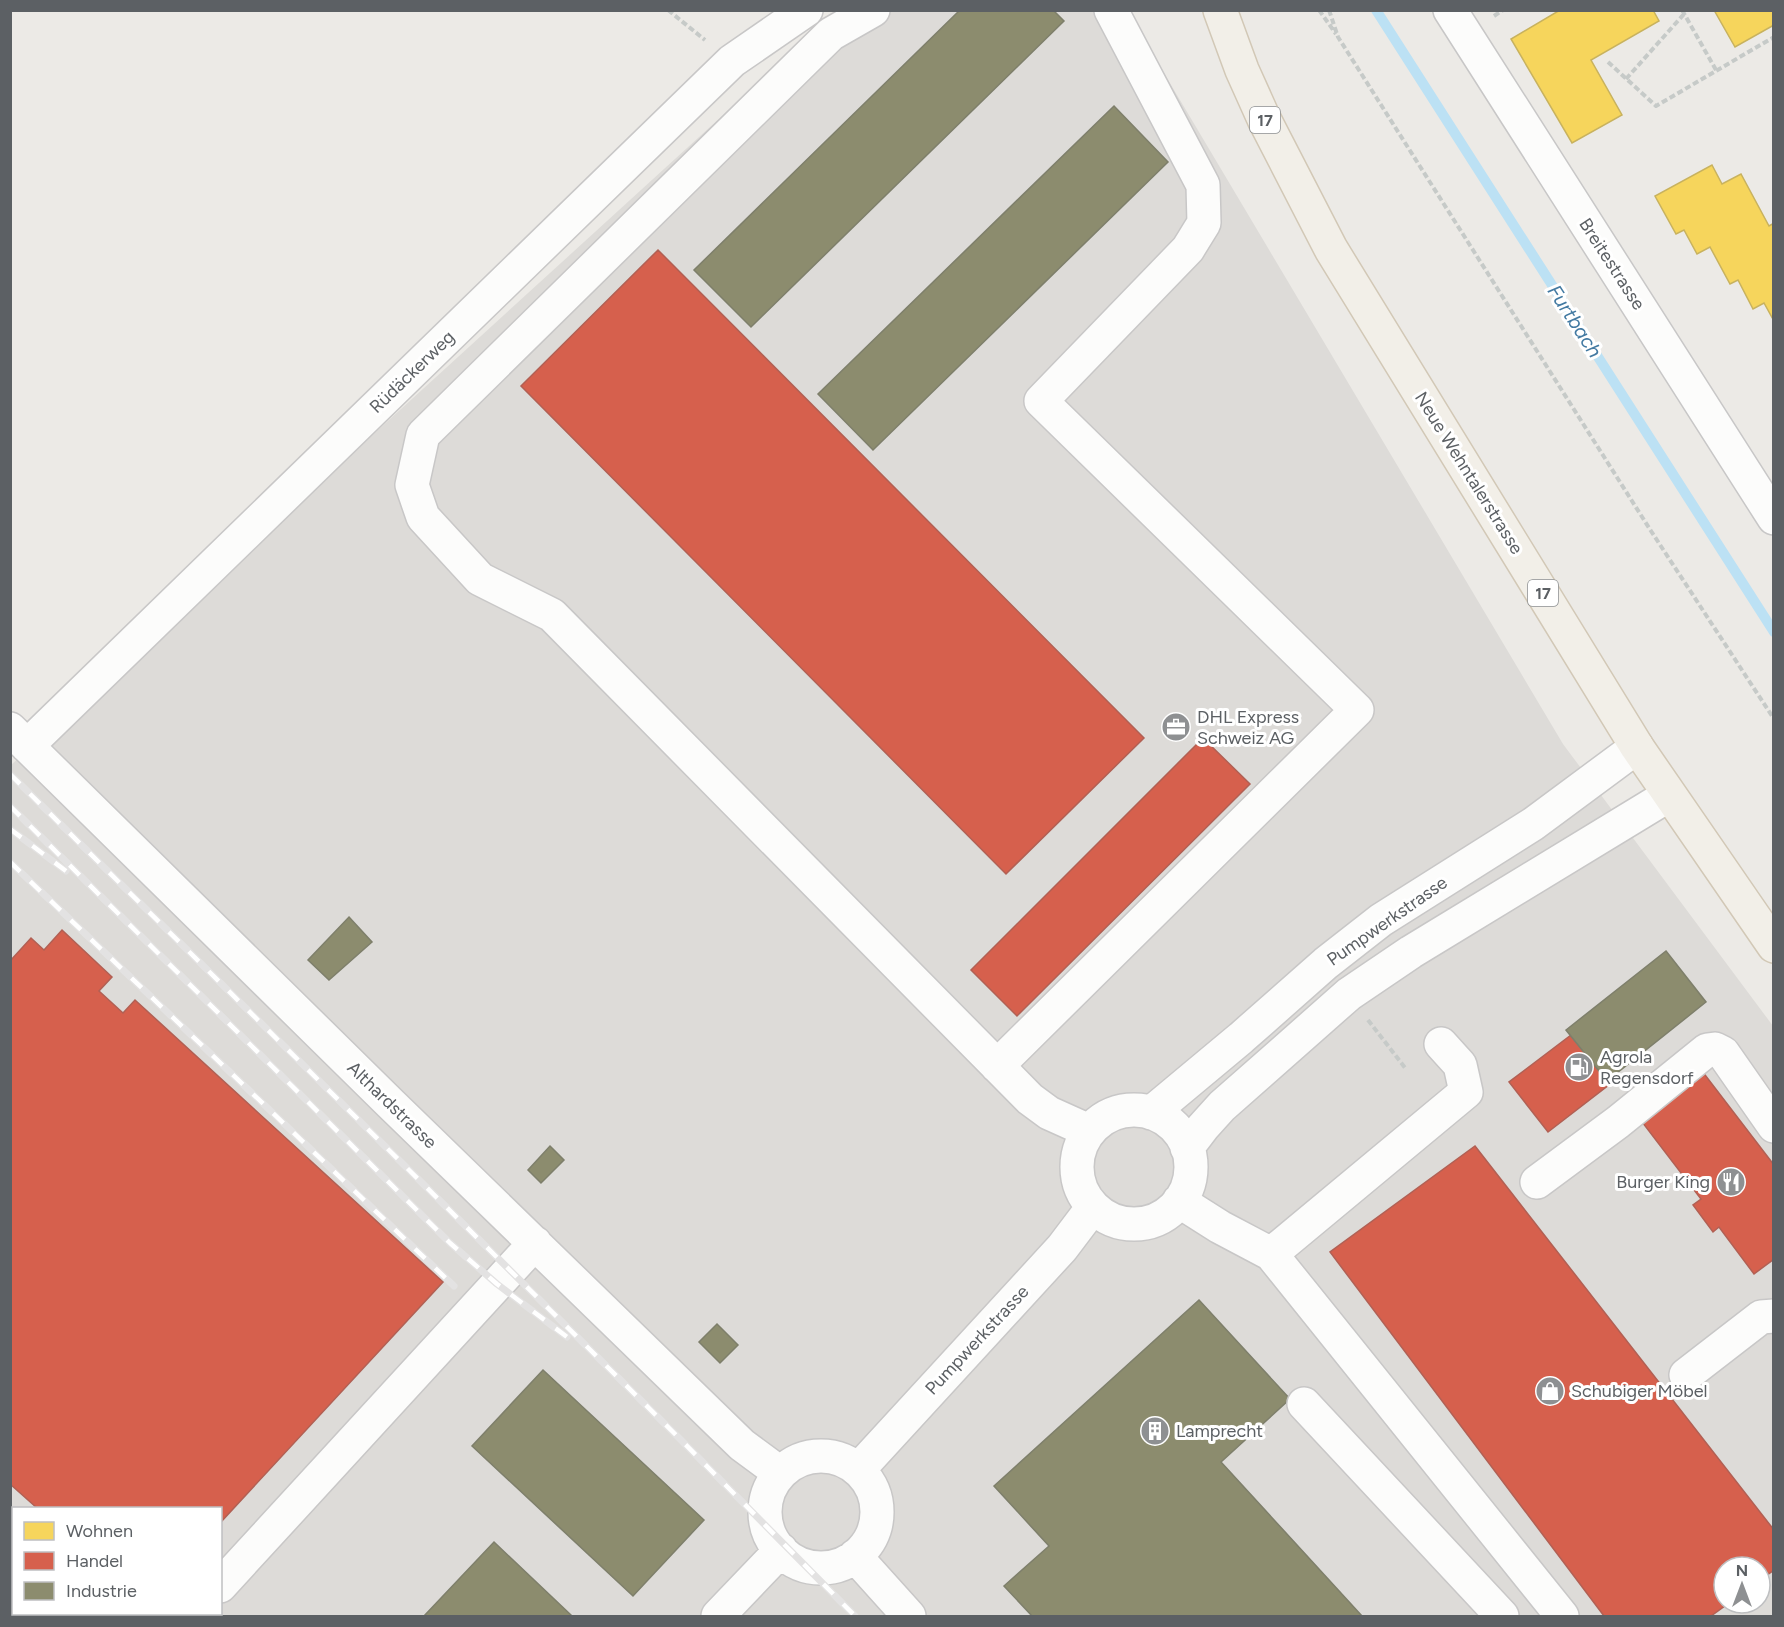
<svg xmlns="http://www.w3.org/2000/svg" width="1784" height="1627" font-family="Figtree,sans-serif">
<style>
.industrial{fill:#dddbd8;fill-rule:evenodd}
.homes{fill:#f6d55c;stroke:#c8b25e;stroke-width:1.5}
.shops{fill:#d6604d;stroke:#b16054;stroke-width:1.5}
.industry{fill:#8c8c6e;stroke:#7e7f6b;stroke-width:1.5}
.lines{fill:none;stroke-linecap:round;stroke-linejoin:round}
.stream{stroke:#bce1f4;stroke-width:10}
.minor-casing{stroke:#c8c7c7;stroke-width:36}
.major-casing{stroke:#d2c8b6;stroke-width:36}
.path{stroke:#c6cac8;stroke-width:4;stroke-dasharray:6 3;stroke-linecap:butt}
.minor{stroke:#fcfcfb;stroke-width:33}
.major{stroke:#f2efe8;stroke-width:33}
.rail-casing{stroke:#e3e2e2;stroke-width:7}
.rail{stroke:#fff;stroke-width:4.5;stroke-dasharray:14;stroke-linecap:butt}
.labels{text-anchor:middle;stroke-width:6;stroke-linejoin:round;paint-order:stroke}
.shield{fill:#fff;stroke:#8d9092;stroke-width:1.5}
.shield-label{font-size:16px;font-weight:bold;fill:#5c6064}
.street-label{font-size:18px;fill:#5c6064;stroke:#fff}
.poi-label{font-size:18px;fill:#5c6064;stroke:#fff;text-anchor:start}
.water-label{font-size:20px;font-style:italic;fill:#437aa2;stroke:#fff}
</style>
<rect width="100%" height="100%" fill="#eceae6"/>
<!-- industrial -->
<path class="industrial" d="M856 11H1127L1563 744 1773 1026V1616H11V765L802 43ZM14 1508H220V1614H14ZM1724 1567H1760V1603H1724Z"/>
<!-- homes -->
<path class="homes" d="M1560 10H1653L1659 21 1591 60 1622 115 1572 143 1511 39Z
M1714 10H1774V25L1735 47Z
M1712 165 1722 184 1741 174 1769 226 1774 223V321L1764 303 1753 309 1738 280 1730 284 1710 247 1697 254 1684 230 1676 234 1655 196Z"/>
<!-- shops -->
<path class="shops" d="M658 250 1144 738 1006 874 521 386Z
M1203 738 1250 784 1017 1016 971 970Z
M62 930 112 977 99 991 123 1013 135 1000 443 1282 220 1523V1508H37L10 1484V961L31 938 44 950Z
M1571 1035 1610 1084 1548 1132 1509 1082Z
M1702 1071 1774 1165V1259L1754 1274 1719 1227 1713 1232 1693 1205 1701 1199 1639 1118Z
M1475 1146 1774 1530V1570L1760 1580V1567H1724V1603H1729L1711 1616H1604L1330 1252Z"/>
<!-- industry -->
<path class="industry" d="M960 10H1053L1064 21 751 327 694 270Z
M1114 106 1168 162 873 450 818 394Z
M349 917 372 942 329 980 308 960Z
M1666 951 1706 1002 1607 1081 1566 1030Z
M550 1146 564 1160 541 1183 528 1170Z
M1199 1300 1290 1399 1221 1462 1362 1616H1032L1004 1586 1049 1546 994 1486Z
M717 1324 738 1345 720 1363 699 1342Z
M543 1370 704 1520 633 1596 472 1446Z
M494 1542 572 1616H424Z"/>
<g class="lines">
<!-- stream -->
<path class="stream" d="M1376 10 1774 632"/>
<!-- minor casing -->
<g class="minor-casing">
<path id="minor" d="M873 10 831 34 423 435 412 485 423 517 480 579 552 615 1030 1099 1049 1113 1089 1131
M1450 10 1774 518
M10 729 391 1104 742 1445 780 1473
M27 746 732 61 806 10
M997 1066 1357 710 1041 401 1188 249 1204 223 1203 185 1111 10
M1077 1167a57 57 0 1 1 114 0a57 57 0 1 1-114 0Z
M1151 1113 1241 1038 1326 963 1381 920 1533 824 1637 747
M1187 1148 1203 1127 1222 1106 1349 994 1411 952 1669 795
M1537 1182 1618 1122 1707 1050 1715 1049 1723 1053 1774 1126
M1179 1201 1220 1227 1271 1254 1466 1092 1460 1065 1441 1044
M1271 1254 1562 1616
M1686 1375 1761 1317 1774 1316
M1304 1404 1502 1616
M765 1512a56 56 0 1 1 112 0a56 56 0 1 1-112 0Z
M859 1469 1062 1248 1093 1207
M855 1556 909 1616
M220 1586 535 1243
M19 1614 22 1616
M193 1616 196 1614
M718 1616 781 1550"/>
</g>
<!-- major casing -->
<g class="major-casing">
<path id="major" d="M1220 10 1242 70 1264 119 1331 249 1637 747 1774 946"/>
</g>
<!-- path -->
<path class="path" d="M668 10 705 40
M1319 10 1336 34
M1329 10 1338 37 1651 531 1774 719
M1682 10 1716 70
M1494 16 1503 10
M1608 62 1656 106 1774 37
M1626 79 1684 14
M1368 1020 1406 1069"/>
<!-- minor -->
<use href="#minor" class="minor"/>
<!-- major -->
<use href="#major" class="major"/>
<!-- rail casing -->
<g class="rail-casing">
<path id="rail" d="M10 774 680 1439 855 1616
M10 806 450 1243 497 1284 567 1337
M10 829 66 871
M10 862 454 1286"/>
</g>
<!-- rail -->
<use href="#rail" class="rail"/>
</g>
<!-- icons -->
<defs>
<g id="office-disc" transform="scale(1.5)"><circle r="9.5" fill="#8e9092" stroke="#fff"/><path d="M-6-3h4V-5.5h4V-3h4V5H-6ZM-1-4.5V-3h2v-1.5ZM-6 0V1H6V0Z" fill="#fff"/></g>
<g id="fuel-disc" transform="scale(1.5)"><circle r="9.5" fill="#8e9092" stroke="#fff"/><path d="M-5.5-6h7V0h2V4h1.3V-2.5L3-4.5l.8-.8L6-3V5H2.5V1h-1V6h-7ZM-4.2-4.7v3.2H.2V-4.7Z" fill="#fff"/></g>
<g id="restaurant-disc" transform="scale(1.5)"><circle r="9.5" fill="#8e9092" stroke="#fff"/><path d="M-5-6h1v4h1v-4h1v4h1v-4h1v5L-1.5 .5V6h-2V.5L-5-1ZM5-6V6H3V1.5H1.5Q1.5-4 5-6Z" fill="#fff"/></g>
<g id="shop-disc" transform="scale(1.5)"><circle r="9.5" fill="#8e9092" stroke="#fff"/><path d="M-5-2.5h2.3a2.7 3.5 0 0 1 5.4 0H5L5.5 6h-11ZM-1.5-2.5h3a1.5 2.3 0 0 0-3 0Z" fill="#fff"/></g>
<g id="building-disc" transform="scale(1.5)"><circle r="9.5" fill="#8e9092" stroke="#fff"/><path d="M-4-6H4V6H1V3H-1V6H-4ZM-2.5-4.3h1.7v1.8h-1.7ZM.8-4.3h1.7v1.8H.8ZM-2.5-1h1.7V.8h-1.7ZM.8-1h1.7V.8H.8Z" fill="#fff"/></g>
</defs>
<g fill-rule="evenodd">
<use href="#office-disc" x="1176" y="727"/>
<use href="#fuel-disc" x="1579" y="1067"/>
<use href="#restaurant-disc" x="1731" y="1182"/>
<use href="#shop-disc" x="1550" y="1391"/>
<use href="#building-disc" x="1155" y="1431"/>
</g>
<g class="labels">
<!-- shield labels -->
<g class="shield">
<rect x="1250" y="107" width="30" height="26" rx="4.5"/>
<rect x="1528" y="580" width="30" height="26" rx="4.5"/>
</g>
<g class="shield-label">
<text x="1265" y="126">17</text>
<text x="1543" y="599">17</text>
</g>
<!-- street labels -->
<g class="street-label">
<text transform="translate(1612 264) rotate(57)" y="6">Breitestrasse</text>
<text transform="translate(412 372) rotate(-44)" y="6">Rüdäckerweg</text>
<text transform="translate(1469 473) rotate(58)" y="6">Neue Wehntalerstrasse</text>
<text transform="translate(1387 921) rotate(-35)" y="6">Pumpwerkstrasse</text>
<text transform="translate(392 1105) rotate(44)" y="6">Althardstrasse</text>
<text transform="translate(977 1340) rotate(-47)" y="6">Pumpwerkstrasse</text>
</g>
<!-- poi labels -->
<g class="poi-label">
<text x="1197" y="723">DHL Express<tspan x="1197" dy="21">Schweiz AG</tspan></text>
<text x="1600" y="1063">Agrola<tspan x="1600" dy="21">Regensdorf</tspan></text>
<text x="1710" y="1188" text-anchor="end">Burger King</text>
<text x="1571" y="1397">Schubiger Möbel</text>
<text x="1176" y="1437">Lamprecht</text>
</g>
<!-- water labels -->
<g class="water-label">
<text transform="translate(1575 321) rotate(57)" y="7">Furtbach</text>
</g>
</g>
<!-- border -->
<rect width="1784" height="1627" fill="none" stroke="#5c6064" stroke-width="24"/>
<!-- legend -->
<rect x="12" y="1507" width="210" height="108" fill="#ffffff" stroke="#bebfc1" stroke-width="1.5"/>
<rect x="24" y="1522" width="30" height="18" fill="#f6d55c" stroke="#bebfc1" stroke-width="1.5"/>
<text x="66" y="1537" font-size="18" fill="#5c6064">Wohnen</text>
<rect x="24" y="1552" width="30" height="18" fill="#d6604d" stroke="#bebfc1" stroke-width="1.5"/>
<text x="66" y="1567" font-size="18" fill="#5c6064">Handel</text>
<rect x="24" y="1582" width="30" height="18" fill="#8c8c6e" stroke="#bebfc1" stroke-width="1.5"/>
<text x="66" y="1597" font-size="18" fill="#5c6064">Industrie</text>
<!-- north arrow -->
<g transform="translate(1742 1585)"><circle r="28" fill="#ffffff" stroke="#bebfc1" stroke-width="1.5"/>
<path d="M0-4.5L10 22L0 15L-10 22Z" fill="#8e9092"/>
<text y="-9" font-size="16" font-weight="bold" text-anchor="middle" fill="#5c6064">N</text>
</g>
</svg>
